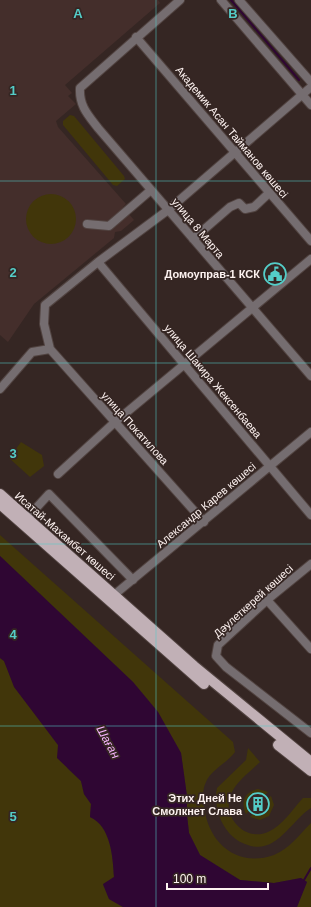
<svg xmlns="http://www.w3.org/2000/svg" width="311" height="907" font-family="Helvetica,sans-serif">
<style>
.built{fill:#442e2b}
.green{fill:#41360a}
.water{fill:#2f0633}
.lines{fill:none;stroke-linecap:round;stroke-linejoin:round}
.stream{stroke:#2f0633;stroke-width:2}
.minor-casing{stroke:#514340;stroke-width:10}
.major-casing{stroke:#514340;stroke-width:12}
.minor{stroke:#756d70;stroke-width:8}
.major{stroke:#c1b0b6;stroke-width:10}
.grid{fill:none;stroke:#54cdc8;stroke-width:1;stroke-opacity:0.55}
.labels{text-anchor:middle;stroke-width:3.5;stroke-linejoin:round;paint-order:stroke}
.street-label{font-size:11px;fill:#fdf2f0;stroke:#352623}
.poi-label{font-size:11px;font-weight:bold;fill:#fdf2f0;stroke:#352623;text-anchor:end}
.water-label{font-size:12px;font-style:italic;fill:#f8b5fe;stroke:#352623}
.grid-label{font-size:13px;text-anchor:middle;font-weight:bold;fill:#54cdc8;stroke:#352623;stroke-width:3.5;stroke-linejoin:round;paint-order:stroke}
</style>
<rect width="100%" height="100%" fill="#352623"/>
<!-- built -->
<path class="built" d="M0 0H158L160 3 65 85 72 93 68 96 76 104 56 121 58 127 126 204 123 207 134 220 121 231 115 232 114 238 34 304 8 342 0 335Z"/>
<!-- green -->
<path class="green" d="M70 115 74 116 124 176 125 179 117 186 113 185 63 125V121Z
M26 219a25 25 0 1 1 50 0a25 25 0 1 1-50 0Z
M21 442 42 455 44 466 30 477 9 458Z
M0 535 233 742 235 752C227 763 211 770 206 782 202 790 203 799 204 806 208 843 237 868 274 855 289 849 300 834 311 823V907H297L307 882 301 878 274 883 240 880 200 855 189 833 187 815V796L181 753 158 712 133 682 0 556Z
M0 658 4 661 15 687 58 745 68 769 81 781 84 794 91 804 90 817C111 826 113 858 114 877L103 885 109 899 123 907H0Z
M248 748 260 762C250 772 234 783 230 797 223 818 246 842 268 832 282 826 293 809 303 798H311V808C290 821 276 857 245 844 237 841 231 836 226 829 218 818 214 801 217 788L246 760Z
M258 789 268 792 264 796 258 794 252 796 247 803 249 811 246 814C240 802 245 791 258 789Z
M271 796 274 805 269 816 260 820 250 817 253 814 260 816 267 812 270 806 267 799Z"/>
<!-- water -->
<path class="water" d="M0 556 133 682 158 712 181 753 187 796V815L189 833 200 855 240 880 274 883 301 878 307 882 297 907H123L109 899 103 884 114 877C113 858 111 826 90 817L91 804 84 794 81 781 57 758 58 745 14 687 4 661 0 658Z"/>
<g class="lines">
<!-- stream -->
<path class="stream" d="M231 0 299 80
M304 880 311 868"/>
<!-- minor casing -->
<g class="minor-casing">
<path id="minor" d="M180 0 80 88C79 106 88 115 98 128L311 376
M221 0 311 105
M239 0 311 82
M136 37 311 241
M87 224 109 226 151 190
M193 239 230 207 239 203 245 209 254 207 269 193
M98 262 311 515
M0 389 32 352 50 349
M58 474 115 422 311 259
M27 518 49 494 133 580
M204 522 50 349 44 324 45 305 98 262 168 210 311 87
M311 564 267 600 218 645 216 656 226 667 311 733
M114 595 311 432
M267 600 311 649"/>
</g>
<!-- major casing -->
<g class="major-casing">
<path id="major" d="M0 494 194 666 311 762
M0 504 204 684
M278 745 311 771"/>
</g>
<!-- minor -->
<use href="#minor" class="minor"/>
<!-- major -->
<use href="#major" class="major"/>
</g>
<!-- grid -->
<path class="grid" d="M156 0V907M0 181H311M0 363H311M0 544H311M0 726H311"/>
<!-- icons -->
<defs>
<g id="civic-ring" transform="scale(1.15)"><circle r="9.5" fill="#352623" stroke="#54cdc8" stroke-width="1.5"/><path d="M-.6-6.5H3V-4.5H.6V-3L4-1V1h2V6H-6V1h2V-1L-.6-3ZM-1.2 2.5V6h2.4V2.5Z" fill="#54cdc8"/></g>
<g id="building-ring" transform="scale(1.15)"><circle r="9.5" fill="#352623" stroke="#54cdc8" stroke-width="1.5"/><path d="M-4-6H4V6H1V3H-1V6H-4ZM-2.5-4.3h1.7v1.8h-1.7ZM.8-4.3h1.7v1.8H.8ZM-2.5-1h1.7V.8h-1.7ZM.8-1h1.7V.8H.8Z" fill="#54cdc8"/></g>
</defs>
<g fill-rule="evenodd">
<use href="#civic-ring" x="275" y="274"/>
<use href="#building-ring" x="258" y="804"/>
</g>
<g class="labels">
<!-- street labels -->
<g class="street-label">
<text transform="translate(232 132) rotate(50)" y="4">Академик Асан Тайманов көшесі</text>
<text transform="translate(198 228) rotate(50)" y="4">улица 8 Марта</text>
<text transform="translate(213 381) rotate(50)" y="4">улица Шакира Жексенбаева</text>
<text transform="translate(135 428) rotate(48)" y="4">улица Покатилова</text>
<text transform="translate(206 505) rotate(-40)" y="4">Александр Карев көшесі</text>
<text transform="translate(65 536) rotate(41)" y="4">Исатай-Махамбет көшесі</text>
<text transform="translate(253 601) rotate(-42)" y="4">Дәулеткерей көшесі</text>
</g>
<!-- poi labels -->
<g class="poi-label">
<text x="260" y="278">Домоуправ-1 КСК</text>
<text x="242" y="802">Этих Дней Не<tspan x="242" dy="13">Смолкнет Слава</tspan></text>
</g>
<!-- water labels -->
<g class="water-label">
<text transform="translate(108 742) rotate(61)" y="4">Шаған</text>
</g>
</g>
<g class="grid-label">
<text x="78" y="18">A</text>
<text x="233" y="18">B</text>
<text x="13" y="95">1</text>
<text x="13" y="277">2</text>
<text x="13" y="458">3</text>
<text x="13" y="639">4</text>
<text x="13" y="821">5</text>
</g>
<!-- scale -->
<path d="M167 883v6h101v-6" fill="none" stroke="#fdf2f0" stroke-width="2"/>
<text x="173" y="883" font-size="12" fill="#fdf2f0" stroke="#352623" stroke-width="3" paint-order="stroke">100 m</text>
</svg>
